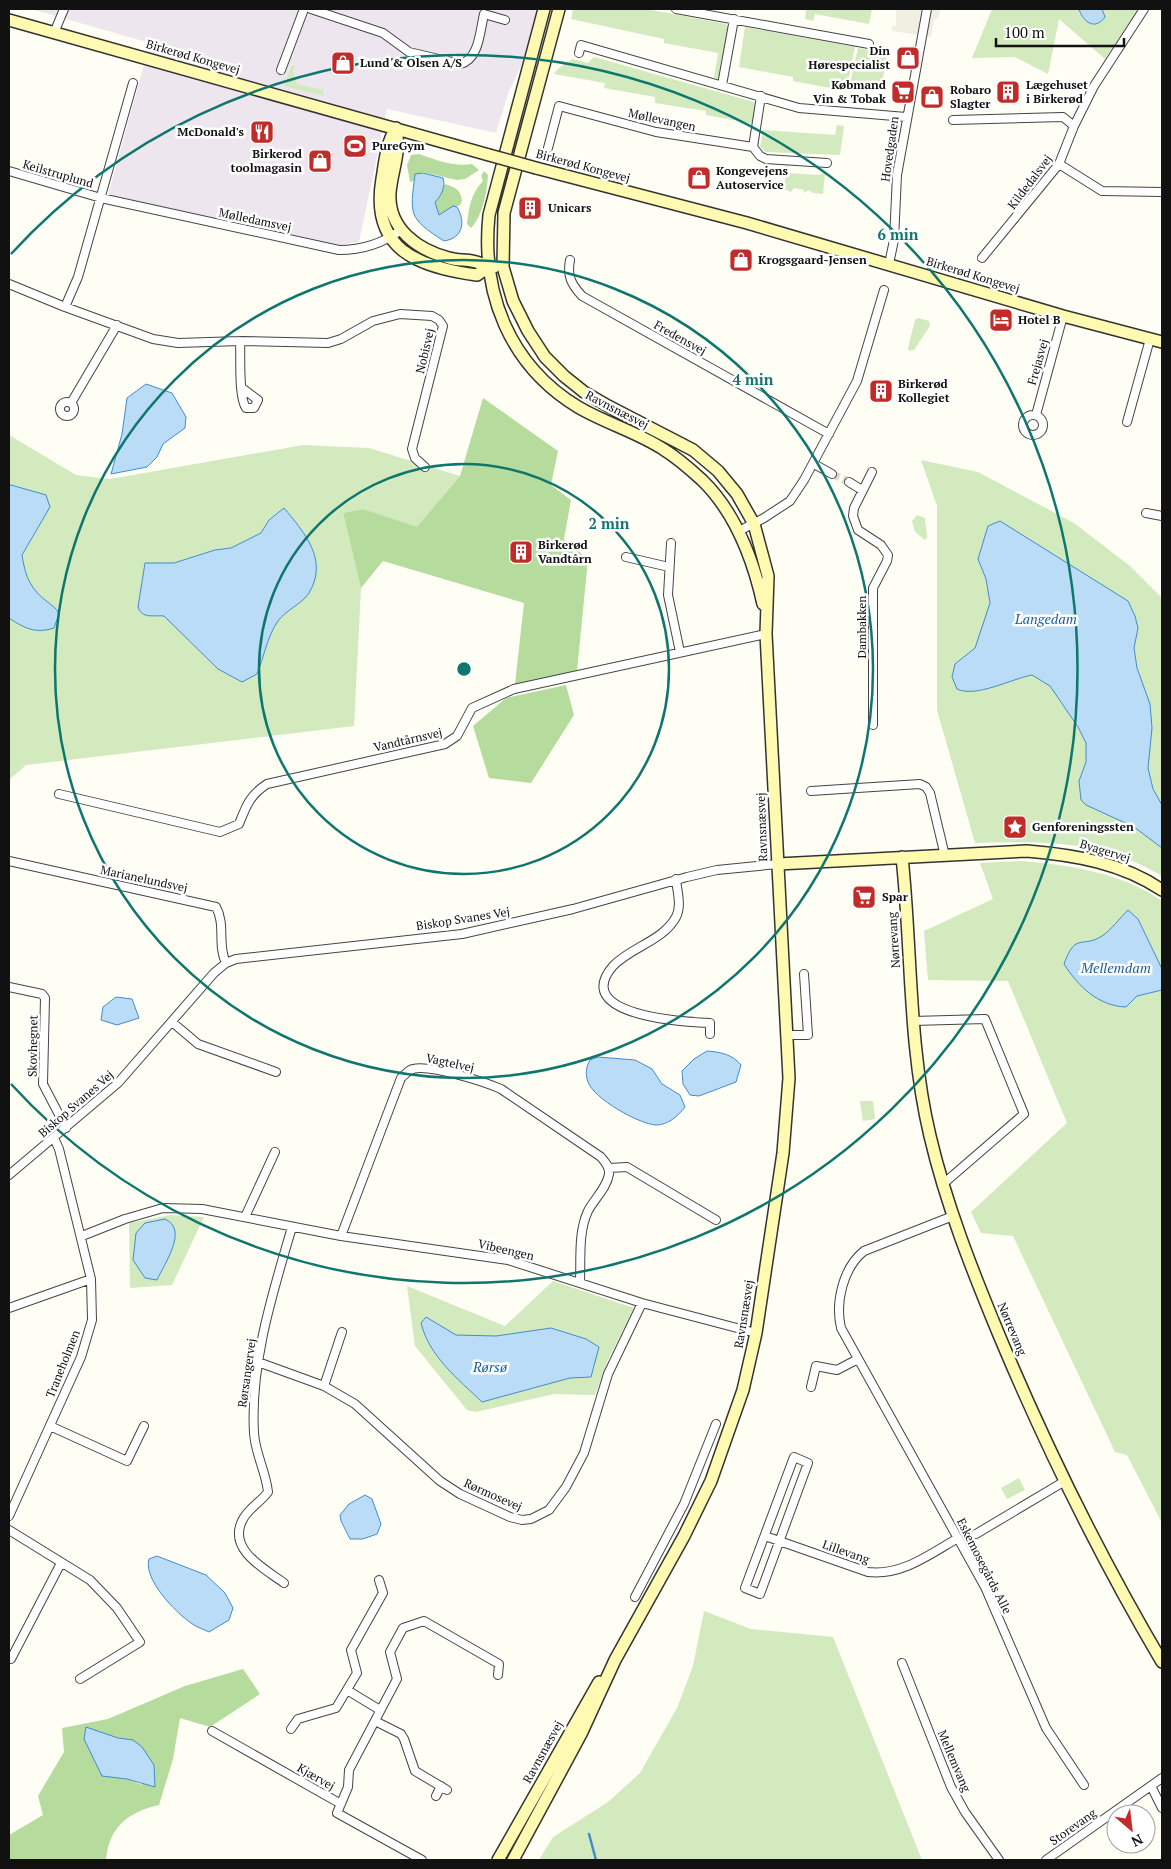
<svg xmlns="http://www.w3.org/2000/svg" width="1171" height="1869" font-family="'PT Serif',serif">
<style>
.industrial{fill:#eee6ef}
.green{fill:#d2eabe}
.forest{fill:#b5db9d;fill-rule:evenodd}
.plaza{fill:#f1eee2}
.water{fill:#badcf6;stroke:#428ccc}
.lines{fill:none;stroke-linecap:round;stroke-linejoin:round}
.stream{stroke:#428ccc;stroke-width:2.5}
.street-tunnel{stroke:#dbdad3;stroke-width:8;stroke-dasharray:8 4;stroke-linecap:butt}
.street-casing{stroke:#444;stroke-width:10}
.secondary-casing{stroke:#333;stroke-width:14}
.street{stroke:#fff;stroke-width:8}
.secondary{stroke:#fefab1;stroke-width:11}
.secondary-bridge-casing{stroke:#333;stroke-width:14;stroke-linecap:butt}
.secondary-bridge{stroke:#fefab1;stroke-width:11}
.ring{fill:none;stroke:#0f766e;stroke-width:2.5}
.labels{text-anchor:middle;stroke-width:5;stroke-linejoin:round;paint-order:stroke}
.poi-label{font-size:12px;font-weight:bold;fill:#111;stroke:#fff;text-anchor:start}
.street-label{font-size:12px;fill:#111;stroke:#fff}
.water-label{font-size:14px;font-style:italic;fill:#1a5fa3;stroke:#fff}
.centre{fill:#0f766e;stroke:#fff;stroke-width:2.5}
.ring-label{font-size:15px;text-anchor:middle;font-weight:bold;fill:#0f766e;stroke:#fff;stroke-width:5;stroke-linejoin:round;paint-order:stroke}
</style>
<rect width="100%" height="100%" fill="#fffef5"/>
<!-- industrial -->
<path class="industrial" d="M31 9H537L523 62 509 91 496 133 387 109 359 242 341 245 108 195 150 43Z"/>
<!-- green -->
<path class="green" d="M573 9H646L726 24 729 28 719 79 714 78 718 53 664 43V39L571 19Z
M806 9H872L869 24 815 14 813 21 805 19Z
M992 9H1139L1105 59 1059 19 1048 74 1015 57 972 58Z
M745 27 855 47 846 91 793 81V77L739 67Z
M858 48 887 53 881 90 849 88Z
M594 57 754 102 756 108 754 124 706 115V111L655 103V97L604 88 605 83 554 74 558 69 572 59 588 63Z
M292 65 295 66 293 71 297 84 322 90V86L324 96 284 86Z
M837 125 844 126 840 155 766 152 760 147 763 130 835 135Z
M786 166H788V173L818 175 825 173 823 194 813 193 809 190 803 193 804 190 794 188 791 192 784 189Z
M918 318 929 321 930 326 914 350 909 351 908 348 915 320Z
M9 435 76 475 110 479 303 445 369 448 460 476 417 528 363 509 343 513 361 588 354 726 26 765 9 780Z
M921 460 978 472 1074 523 1130 566 1162 598V876C1103 840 1041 841 975 843L937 710V506Z
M917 515 925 518 927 537 925 540 915 532 912 521Z
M1020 861C1069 865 1121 872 1162 901V1523L1127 1455 1115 1452 1013 1236 981 1233 971 1212 1067 1123 1008 981 928 980 924 931 993 899 980 863Z
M860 1101H873L875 1119 863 1121Z
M171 1215 204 1217 172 1285 130 1288 129 1223Z
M553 1281 634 1308 608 1360 595 1395 554 1394 476 1412 467 1410 415 1346 407 1286 505 1326Z
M1019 1478 1025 1490 1007 1499 1001 1488Z
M704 1611 751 1629 833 1637 922 1860H539L553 1837 608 1802 640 1773 677 1708 693 1666Z"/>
<!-- forest -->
<path class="forest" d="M419 154C436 160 454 167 472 164L479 170 465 179 457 180 422 172 416 180 410 182 407 165 411 155Z
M484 171 488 175C487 192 483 215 471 228L467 224C469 206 471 194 483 181L481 176Z
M445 184C455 187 461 190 462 201L460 205 439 215C432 202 438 195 445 184Z
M483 398 558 451 551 485 571 500 564 539 588 559 577 671 515 684 524 603 383 561 361 588 343 513 363 509 417 527 460 476Z
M566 685 574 715 531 783 489 778 473 726 506 698Z
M243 1669 260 1694 210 1727 180 1718 173 1759 159 1805C128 1812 109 1827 106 1860H9V1835L43 1815 38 1796 64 1752 62 1728 108 1719 185 1686ZM86 1728 118 1738 142 1785 127 1779 102 1775Z"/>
<!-- plaza -->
<path class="plaza" d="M896 9H940L939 17 934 20 931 37 892 31V26H896Z"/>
<!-- water -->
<path class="water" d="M1079 9H1102L1105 17C1095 31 1083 22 1079 9Z
M423 173 443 178C446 186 441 197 435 202L439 215 453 206 457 207C466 222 463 238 444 241 408 218 410 215 415 174Z
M146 384 172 393 186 417 185 428 163 444 157 457 147 467 111 474 122 434 127 398Z
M11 485 46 495 50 507 22 555C25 574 29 587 45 600 51 605 56 607 59 614L54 628C35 634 24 628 9 618V486Z
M284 508C304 532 329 560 309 593 302 604 286 610 278 621 267 637 264 657 257 674L242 682 218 669 164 616C153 615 142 619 138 607L145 563H174L215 550 231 548 261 533 269 520Z
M1000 521 1128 601 1135 616 1138 628 1134 648 1137 668 1150 704 1152 728 1148 768 1153 789 1162 805V848L1134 827 1086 805 1081 800 1079 781 1086 762V743L1078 727 1050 686 1032 675C1011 679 976 698 957 689L952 677 955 664 975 648 990 603 986 579 978 559 988 526Z
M1128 910 1138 919 1162 969V990L1137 996 1126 1007C1098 1006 1078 986 1064 964 1076 931 1082 949 1102 936 1111 930 1120 918 1128 910Z
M116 997 132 999 139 1018 117 1025 101 1020 103 1007Z
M707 1051C720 1052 732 1054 741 1065L736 1082 699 1096 690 1095 683 1084 682 1071 694 1059Z
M598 1057 635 1060 652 1069 662 1084 680 1095 685 1107C678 1116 668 1125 656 1125 639 1124 594 1099 588 1082 585 1074 586 1067 590 1060Z
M165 1219C189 1230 164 1264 157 1280L145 1278 133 1260 136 1233 145 1223Z
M426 1317 456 1335 496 1336 551 1328 586 1339 599 1347 591 1377 570 1378 482 1402C458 1379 429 1356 421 1323Z
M365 1495 372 1499 381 1524 377 1534 363 1539H350L341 1521 340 1515 349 1504Z
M157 1556 206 1575 225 1593 233 1608 229 1620 209 1632C203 1629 196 1627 191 1623 175 1612 143 1579 149 1559Z
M86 1727 118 1738 133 1740 142 1747 154 1765 155 1787 127 1779 102 1776 84 1739Z"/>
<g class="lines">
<!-- stream -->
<path class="stream" d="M589 1834 596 1860"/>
<!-- street-tunnel -->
<path class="street-tunnel" d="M832 474 849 482"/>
<!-- street casing -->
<g class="street-casing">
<path id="street" d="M311 9 383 33 409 52 460 64C479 60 480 31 484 14L505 20
M676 9 869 44
M54 33 64 9
M579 53 581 45 799 108 906 117
M281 70 304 9
M722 85 734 19
M953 120 1063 117 1074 126
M753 147 760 156 766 159 827 163
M548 148 559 106 656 132 753 147 761 96
M1059 164 1102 191 1162 192
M9 171 101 198 339 250C363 250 382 244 401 230
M982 258 1059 164 1074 126 1094 86 1144 9
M570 260C567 276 571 284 582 296L829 434
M889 264 894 240 897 175 927 9
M9 284 65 307 153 339 178 343 240 341 328 343 341 339 373 321 400 314 432 316 439 320 443 326 412 449 415 458 425 467
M65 307 78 277 133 83
M240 341C241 356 238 396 246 408H254L258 400 242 388
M60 409a7 7 0 1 1 14 0a7 7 0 1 1-14 0Z
M71 403 117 325
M1036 415 1063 316
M1023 425a10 10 0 1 1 20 0a10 10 0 1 1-20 0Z
M1127 422 1150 339
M814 464 832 474
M872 472 854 508 853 516 858 530 881 545 888 555 887 561 873 588V725
M849 482 862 490
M1146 513 1162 516
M739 531 764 518 790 501 804 480 857 381 884 290
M671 543 668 595 680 652
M626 557 669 567
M811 791 920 784 926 787 930 793 945 856
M59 794 220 832 239 824C246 806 250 795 267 784L445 744 457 736 472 708 514 689 766 634
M9 861 216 907C226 925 217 945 226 963
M676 879C677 891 682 906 676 917 663 941 631 947 613 966 570 1016 685 1022 710 1023V1034
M9 987 42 994 45 998 43 1084 66 1128
M913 1021 985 1019 1024 1114 943 1184
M172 1022 198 1044 276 1072
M788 1035H808L804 974
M609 1168 627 1167 716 1220
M9 1175 118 1083 214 973 226 963 236 959 462 934 573 909 687 877 717 870 778 864
M953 1216 864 1251C843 1268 835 1302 841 1328L985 1587 1046 1728 1084 1785
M245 1217 275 1152
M82 1236 125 1219 163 1208 202 1209 341 1236 508 1260 642 1303 756 1333
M341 1236 401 1078C405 1075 408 1070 413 1069 429 1064 485 1082 501 1089L601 1157C605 1162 610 1167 609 1174 607 1188 594 1199 588 1211 578 1232 581 1259 580 1281
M9 1308 91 1279
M258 1362 324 1386 355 1404 440 1481 460 1494 510 1517 522 1520 531 1519 549 1510 566 1487 584 1453 608 1374 642 1303
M324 1386 342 1332
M811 1387 816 1366 837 1370 858 1359
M50 1426 127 1461 144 1426
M794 1457 808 1463 760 1594 745 1588Z
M9 1516 81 1357 92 1320 91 1279 59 1149 54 1138
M9 1530 90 1580 117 1608 140 1642 80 1679
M976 1534 1065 1481
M765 1536 868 1572C902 1576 930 1554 958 1538
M284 1583C265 1569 228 1550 242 1521 247 1509 261 1502 268 1492 266 1472 255 1453 254 1433 250 1363 273 1292 292 1227
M635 1597 684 1504 716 1424
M11 1659 61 1563
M902 1663 951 1787 965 1812 999 1860
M347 1690 380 1710
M375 1721 401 1734 404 1739 415 1771 447 1790
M291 1729 298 1719 336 1708 357 1673 351 1650 383 1593 379 1580
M212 1731 341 1804
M1151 1786 1162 1808
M436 1796 441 1786
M422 1860 337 1813 348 1787 349 1770 397 1679 390 1652 403 1628 424 1621 499 1664 498 1675
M1046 1860 1162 1778"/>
</g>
<!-- secondary casing -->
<g class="secondary-casing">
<path id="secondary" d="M544 9 489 215C481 293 509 365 578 407 605 423 637 432 663 449 676 457 690 469 702 480 735 512 753 559 763 604
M9 20 489 155
M396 128C386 144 385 161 382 179 370 250 418 267 477 275L488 267
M396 128C401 154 392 169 390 193 388 229 418 250 449 258 458 261 467 259 476 262 482 263 487 267 494 267
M536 168 747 223 1063 316 1162 342
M902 857C912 950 908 1044 930 1136 946 1204 972 1270 999 1335 1046 1447 1100 1557 1162 1662
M778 864 1027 851C1075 855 1122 863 1162 890
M498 1860 599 1682
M513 1860 581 1734 615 1660 684 1536 711 1481 743 1390 756 1333 783 1153 789 1078 766 634 768 576 754 524 737 494 718 471 693 450 608 406 584 392 564 376 545 357 528 331 513 301 503 267 504 213 559 9"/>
</g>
<!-- street -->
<use href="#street" class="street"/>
<!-- secondary -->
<use href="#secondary" class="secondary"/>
<!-- secondary-bridge casing -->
<g class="secondary-bridge-casing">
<path id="secondary-bridge" d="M489 155 536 168"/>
</g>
<!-- secondary-bridge -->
<use href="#secondary-bridge" class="secondary-bridge"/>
</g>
<!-- distance rings -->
<g class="ring">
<circle cx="464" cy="669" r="205"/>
<circle cx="464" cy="669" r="409"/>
<path d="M11 254A614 614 0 1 1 11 1084"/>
</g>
<!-- icons -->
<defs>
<g id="shop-square" transform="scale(1.25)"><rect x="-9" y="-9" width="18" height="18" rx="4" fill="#c12b29" stroke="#fff"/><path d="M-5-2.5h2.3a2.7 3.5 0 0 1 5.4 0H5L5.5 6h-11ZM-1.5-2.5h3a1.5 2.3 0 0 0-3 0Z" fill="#fff"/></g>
<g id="supermarket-square" transform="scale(1.25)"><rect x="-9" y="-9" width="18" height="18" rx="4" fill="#c12b29" stroke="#fff"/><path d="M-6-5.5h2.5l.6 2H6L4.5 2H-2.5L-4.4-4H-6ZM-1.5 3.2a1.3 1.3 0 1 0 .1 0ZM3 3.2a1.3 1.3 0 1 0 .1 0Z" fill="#fff"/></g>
<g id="building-square" transform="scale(1.25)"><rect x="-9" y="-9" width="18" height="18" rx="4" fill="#c12b29" stroke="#fff"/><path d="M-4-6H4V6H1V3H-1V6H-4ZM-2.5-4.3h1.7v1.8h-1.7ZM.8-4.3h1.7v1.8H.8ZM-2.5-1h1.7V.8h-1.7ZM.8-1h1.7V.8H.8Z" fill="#fff"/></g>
<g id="restaurant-square" transform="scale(1.25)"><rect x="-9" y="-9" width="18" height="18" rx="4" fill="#c12b29" stroke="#fff"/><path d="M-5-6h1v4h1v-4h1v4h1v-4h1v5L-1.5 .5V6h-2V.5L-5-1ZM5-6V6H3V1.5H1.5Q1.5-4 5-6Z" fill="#fff"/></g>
<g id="stadium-square" transform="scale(1.25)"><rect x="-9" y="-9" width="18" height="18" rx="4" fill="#c12b29" stroke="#fff"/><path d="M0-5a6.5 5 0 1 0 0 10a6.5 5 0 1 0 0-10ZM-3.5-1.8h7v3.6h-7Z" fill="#fff"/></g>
<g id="hotel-square" transform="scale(1.25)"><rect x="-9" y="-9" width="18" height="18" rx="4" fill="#c12b29" stroke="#fff"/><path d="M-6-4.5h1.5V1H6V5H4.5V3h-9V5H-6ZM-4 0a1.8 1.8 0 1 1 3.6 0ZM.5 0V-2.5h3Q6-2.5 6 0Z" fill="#fff"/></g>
<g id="sight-square" transform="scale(1.25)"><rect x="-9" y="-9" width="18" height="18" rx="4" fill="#c12b29" stroke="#fff"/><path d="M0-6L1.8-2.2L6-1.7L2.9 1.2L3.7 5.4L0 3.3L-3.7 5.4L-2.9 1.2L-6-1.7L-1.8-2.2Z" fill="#fff"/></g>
</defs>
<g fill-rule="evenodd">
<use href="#shop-square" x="908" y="58"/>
<use href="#shop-square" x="343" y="63"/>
<use href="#supermarket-square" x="903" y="92"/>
<use href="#building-square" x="1008" y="92"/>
<use href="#shop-square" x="932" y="97"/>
<use href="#restaurant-square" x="262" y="132"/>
<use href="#stadium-square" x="355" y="146"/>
<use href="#shop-square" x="320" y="161"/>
<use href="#shop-square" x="699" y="178"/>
<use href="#building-square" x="530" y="208"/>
<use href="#shop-square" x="741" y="260"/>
<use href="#hotel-square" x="1001" y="320"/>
<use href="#building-square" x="881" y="391"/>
<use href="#building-square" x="521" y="552"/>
<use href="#sight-square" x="1015" y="827"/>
<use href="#supermarket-square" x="864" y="897"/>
</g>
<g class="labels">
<!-- poi labels -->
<g class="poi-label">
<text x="890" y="55" text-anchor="end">Din<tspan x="890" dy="14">Hørespecialist</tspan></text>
<text x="360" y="67">Lund &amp; Olsen A/S</text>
<text x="886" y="89" text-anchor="end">Købmand<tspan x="886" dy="14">Vin &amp; Tobak</tspan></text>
<text x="1026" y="89">Lægehuset<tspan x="1026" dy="14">i Birkerød</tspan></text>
<text x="950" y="94">Robaro<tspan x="950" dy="14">Slagter</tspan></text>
<text x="244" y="136" text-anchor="end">McDonald's</text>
<text x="372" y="150">PureGym</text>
<text x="302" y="158" text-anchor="end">Birkerod<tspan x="302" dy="14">toolmagasin</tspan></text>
<text x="716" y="175">Kongevejens<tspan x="716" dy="14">Autoservice</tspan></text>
<text x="548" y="212">Unicars</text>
<text x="758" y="264">Krogsgaard-Jensen</text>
<text x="1018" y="324">Hotel B</text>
<text x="898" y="388">Birkerød<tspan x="898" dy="14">Kollegiet</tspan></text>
<text x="538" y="549">Birkerød<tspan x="538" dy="14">Vandtårn</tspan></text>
<text x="1032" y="831">Genforeningssten</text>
<text x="882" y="901">Spar</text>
</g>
<!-- street labels -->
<g class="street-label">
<text transform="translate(193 57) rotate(16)" y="4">Birkerød Kongevej</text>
<text transform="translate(662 120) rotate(12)" y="4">Møllevangen</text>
<text transform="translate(890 149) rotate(-82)" y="4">Hovedgaden</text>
<text transform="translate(583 166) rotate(15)" y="4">Birkerød Kongevej</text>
<text transform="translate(58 174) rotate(16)" y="4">Keilstruplund</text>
<text transform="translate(1030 182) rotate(-53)" y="4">Kildedalsvej</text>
<text transform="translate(255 220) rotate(12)" y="4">Mølledamsvej</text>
<text transform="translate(973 275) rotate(17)" y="4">Birkerød Kongevej</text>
<text transform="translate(680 338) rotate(29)" y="4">Fredensvej</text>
<text transform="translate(425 351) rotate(-77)" y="4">Nobisvej</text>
<text transform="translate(1038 362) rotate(-74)" y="4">Frejasvej</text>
<text transform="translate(617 410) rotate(27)" y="4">Ravnsnæsvej</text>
<text transform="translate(862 627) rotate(-90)" y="4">Dambakken</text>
<text transform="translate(408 740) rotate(-13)" y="4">Vandtårnsvej</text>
<text transform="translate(762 827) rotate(-92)" y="4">Ravnsnæsvej</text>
<text transform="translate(1105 851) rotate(17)" y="4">Byagervej</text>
<text transform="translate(144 879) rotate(12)" y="4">Marianelundsvej</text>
<text transform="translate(463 919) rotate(-9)" y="4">Biskop Svanes Vej</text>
<text transform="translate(894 940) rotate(-94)" y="4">Nørrevang</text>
<text transform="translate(33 1046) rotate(-89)" y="4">Skovhegnet</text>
<text transform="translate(450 1063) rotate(12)" y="4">Vagtelvej</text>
<text transform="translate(76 1104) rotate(-41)" y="4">Biskop Svanes Vej</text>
<text transform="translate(506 1250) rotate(13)" y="4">Vibeengen</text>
<text transform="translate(744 1314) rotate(-81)" y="4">Ravnsnæsvej</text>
<text transform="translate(1012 1329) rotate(67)" y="4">Nørrevang</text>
<text transform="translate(63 1364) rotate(-68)" y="4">Traneholmen</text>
<text transform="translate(247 1373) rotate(-82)" y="4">Rørsangervej</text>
<text transform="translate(493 1495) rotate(24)" y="4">Rørmosevej</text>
<text transform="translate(846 1552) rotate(19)" y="4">Lillevang</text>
<text transform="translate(984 1566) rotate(63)" y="4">Eskemosegårds Alle</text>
<text transform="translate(543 1752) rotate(-61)" y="4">Ravnsnæsvej</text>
<text transform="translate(954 1761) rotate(67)" y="4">Mellemvang</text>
<text transform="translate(316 1777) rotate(30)" y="4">Kjærvej</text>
<text transform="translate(1073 1827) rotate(-35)" y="4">Storevang</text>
</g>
<!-- water labels -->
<g class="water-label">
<text x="1046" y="624">Langedam</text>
<text x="1116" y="973">Mellemdam</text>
<text x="490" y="1372">Rørsø</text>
</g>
</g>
<circle cx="464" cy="669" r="8" class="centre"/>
<g class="ring-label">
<text x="898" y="240">6 min</text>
<text x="753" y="385">4 min</text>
<text x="609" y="529">2 min</text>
</g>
<!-- border -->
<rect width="1171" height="1869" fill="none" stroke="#111111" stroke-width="20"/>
<!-- north arrow -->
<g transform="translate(1131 1829) rotate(152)"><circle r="24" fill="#ffffff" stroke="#a0a0a0"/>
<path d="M0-4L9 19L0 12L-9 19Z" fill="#c12b29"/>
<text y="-8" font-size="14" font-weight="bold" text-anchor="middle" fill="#111111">N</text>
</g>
<!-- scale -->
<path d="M996 38v8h128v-8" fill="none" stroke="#111111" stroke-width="2.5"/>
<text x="1004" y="38" font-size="15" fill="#111111" stroke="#ffffff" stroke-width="4" paint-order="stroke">100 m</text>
</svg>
